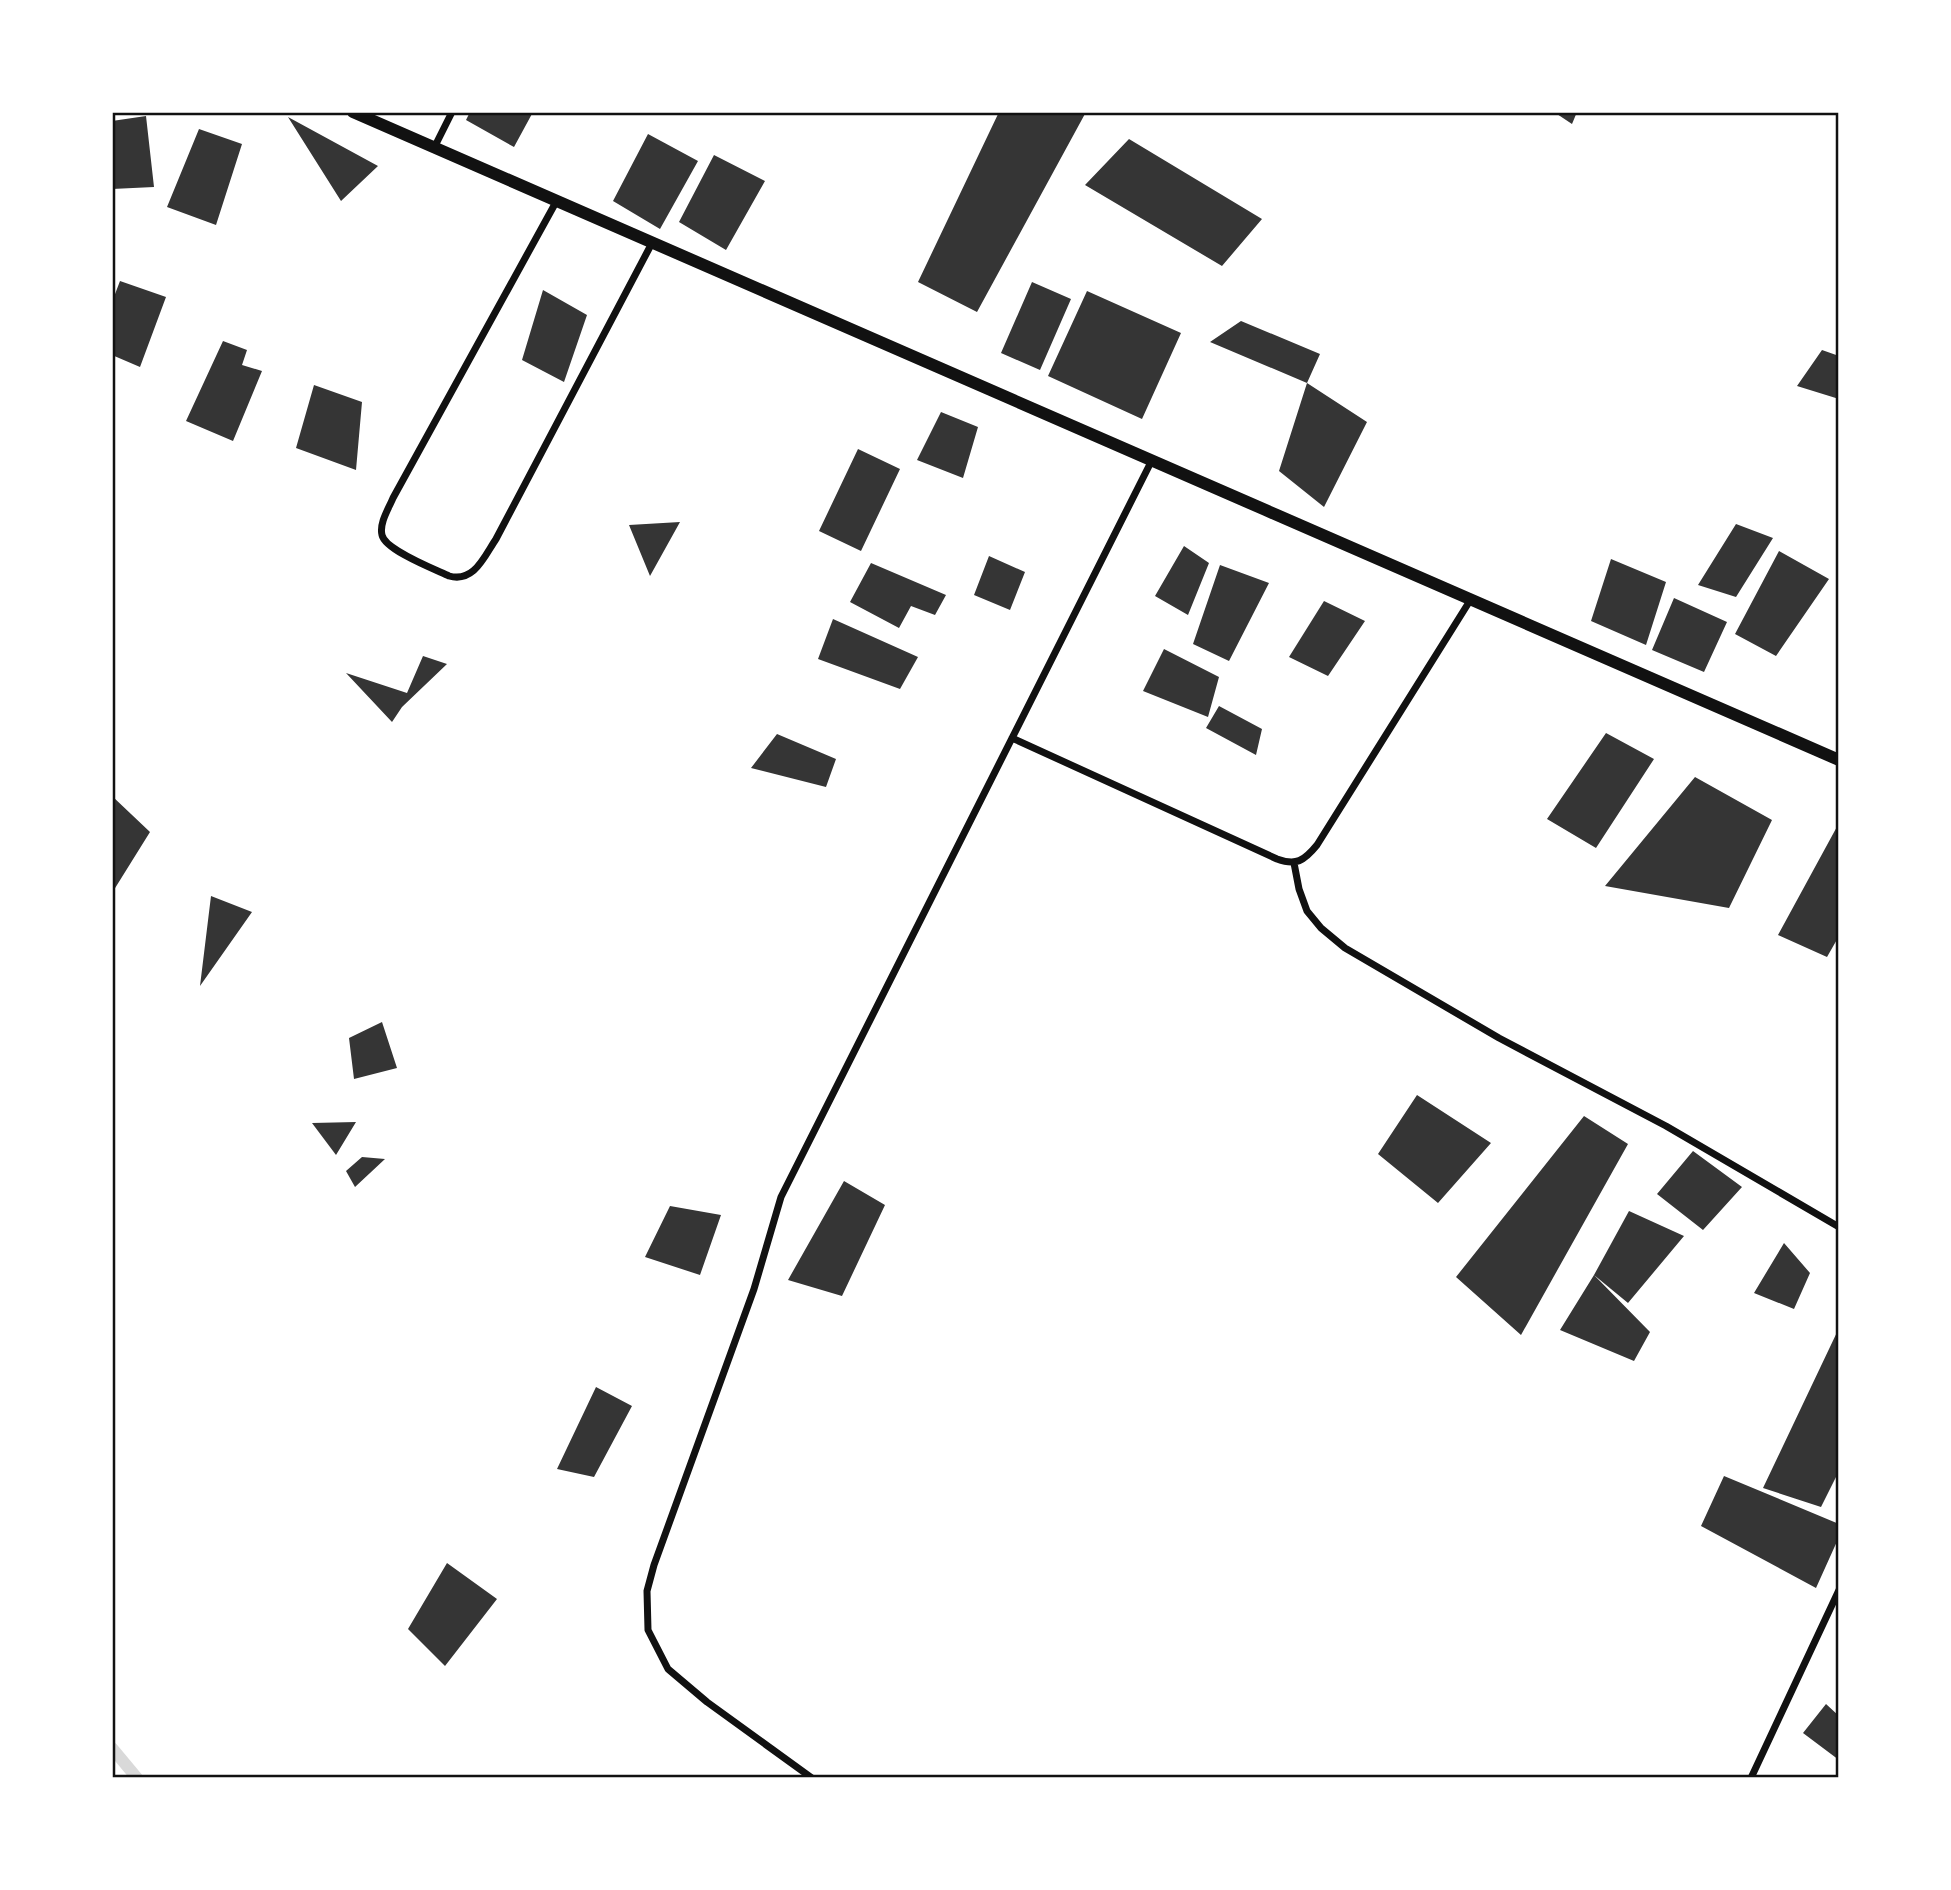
<svg xmlns="http://www.w3.org/2000/svg" width="1951" height="1890" font-family="'Varela Round',sans-serif">
<style>
.lines{fill:none;stroke-linecap:round;stroke-linejoin:round}
.stream{stroke:#d9d9d9;stroke-width:12}
.building{fill:#353535}
.minor{stroke:#111;stroke-width:7}
.tertiary{stroke:#111;stroke-width:12}
.neatline{fill:none;stroke:#111;stroke-width:2.5}
</style>
<rect width="100%" height="100%" fill="#fff"/>
<g class="lines">
<!-- stream -->
<path class="stream" d="M112 1748 137 1778"/>
</g>
<!-- building -->
<path class="building" d="M470 112H533L514 147 466 120Z
M999 112H1086L977 312 918 282Z
M1554 112H1577L1572 124Z
M146 116 154 187 112 189V121Z
M288 117 378 166 341 201Z
M199 129 242 144 216 225 167 207Z
M648 134 698 161 660 229 613 201Z
M1129 139 1262 219 1222 266 1085 185Z
M714 155 765 181 726 250 679 222Z
M120 281 166 297 140 367 112 355V302Z
M1032 282 1071 299 1040 370 1001 353Z
M543 290 587 315 564 382 522 360Z
M1087 291 1181 333 1142 419 1048 376Z
M1241 321 1320 354 1307 383 1367 422 1324 507 1279 471 1307 383 1210 342Z
M223 341 247 350 242 365 262 371 233 441 186 421Z
M1822 350 1839 356V399L1797 386Z
M314 385 362 402 356 470 296 448Z
M941 412 978 427 963 478 917 460Z
M858 449 900 469 861 551 819 531Z
M680 522 650 576 629 525Z
M1736 524 1773 538 1736 597 1698 585Z
M1184 546 1209 563 1188 615 1155 596Z
M1779 551 1829 579 1776 656 1735 634Z
M989 556 1025 572 1010 610 974 595Z
M1611 559 1666 582 1646 645 1591 621Z
M871 563 946 595 935 615 911 606 899 628 850 602Z
M1220 565 1269 583 1229 661 1193 644Z
M1674 598 1727 622 1704 672 1652 650Z
M1324 601 1365 621 1328 676 1289 657Z
M833 619 918 657 900 689 818 659Z
M1164 649 1219 677 1208 717 1143 691Z
M423 656 447 664 402 707 392 722 346 673 407 693Z
M1219 706 1262 729 1256 755 1206 728Z
M1606 733 1654 759 1596 848 1547 819Z
M777 734 836 759 826 787 751 768Z
M1695 777 1772 820 1729 908 1605 886Z
M112 796 150 832 112 893Z
M1839 823V936L1827 957 1778 935Z
M211 896 252 912 200 986Z
M382 1022 397 1068 354 1079 349 1038Z
M1417 1095 1491 1143 1438 1203 1378 1154Z
M1584 1116 1628 1144 1521 1335 1456 1277Z
M356 1122 336 1155 312 1123Z
M1693 1151 1742 1187 1703 1230 1657 1194Z
M362 1157 385 1159 355 1187 346 1171Z
M844 1181 885 1205 842 1296 788 1280Z
M670 1206 721 1215 700 1275 645 1257Z
M1629 1211 1684 1236 1628 1303 1594 1275 1650 1332 1634 1361 1560 1330 1594 1275Z
M1784 1243 1810 1273 1794 1309 1754 1293Z
M1839 1328V1471L1821 1507 1763 1488Z
M596 1387 632 1406 594 1477 557 1469Z
M1724 1476 1839 1524V1537L1816 1588 1701 1526Z
M447 1563 497 1599 445 1666 408 1629Z
M1826 1704 1839 1716V1760L1803 1733Z"/>
<g class="lines">
<!-- minor -->
<path class="minor" d="M434 148 452 112
M556 202 393 498C389 508 379 523 382 535 385 550 434 569 449 576 474 583 484 557 496 539L652 243
M1012 738 1277 859C1296 866 1304 861 1317 845L1471 599
M1294 863 1299 889 1307 911 1321 928 1345 948 1499 1038 1666 1126 1839 1227
M812 1778 707 1702 668 1669 648 1630 647 1591 654 1565 754 1289 781 1197 1151 462
M1751 1778 1839 1590"/>
<!-- tertiary -->
<path class="tertiary" d="M353 112C848 330 1344 543 1839 760"/>
</g>
<!-- border -->
<rect width="1951" height="1890" fill="none" stroke="#ffffff" stroke-width="228"/>
<rect x="114" y="114" width="1723" height="1662" class="neatline"/>
</svg>
